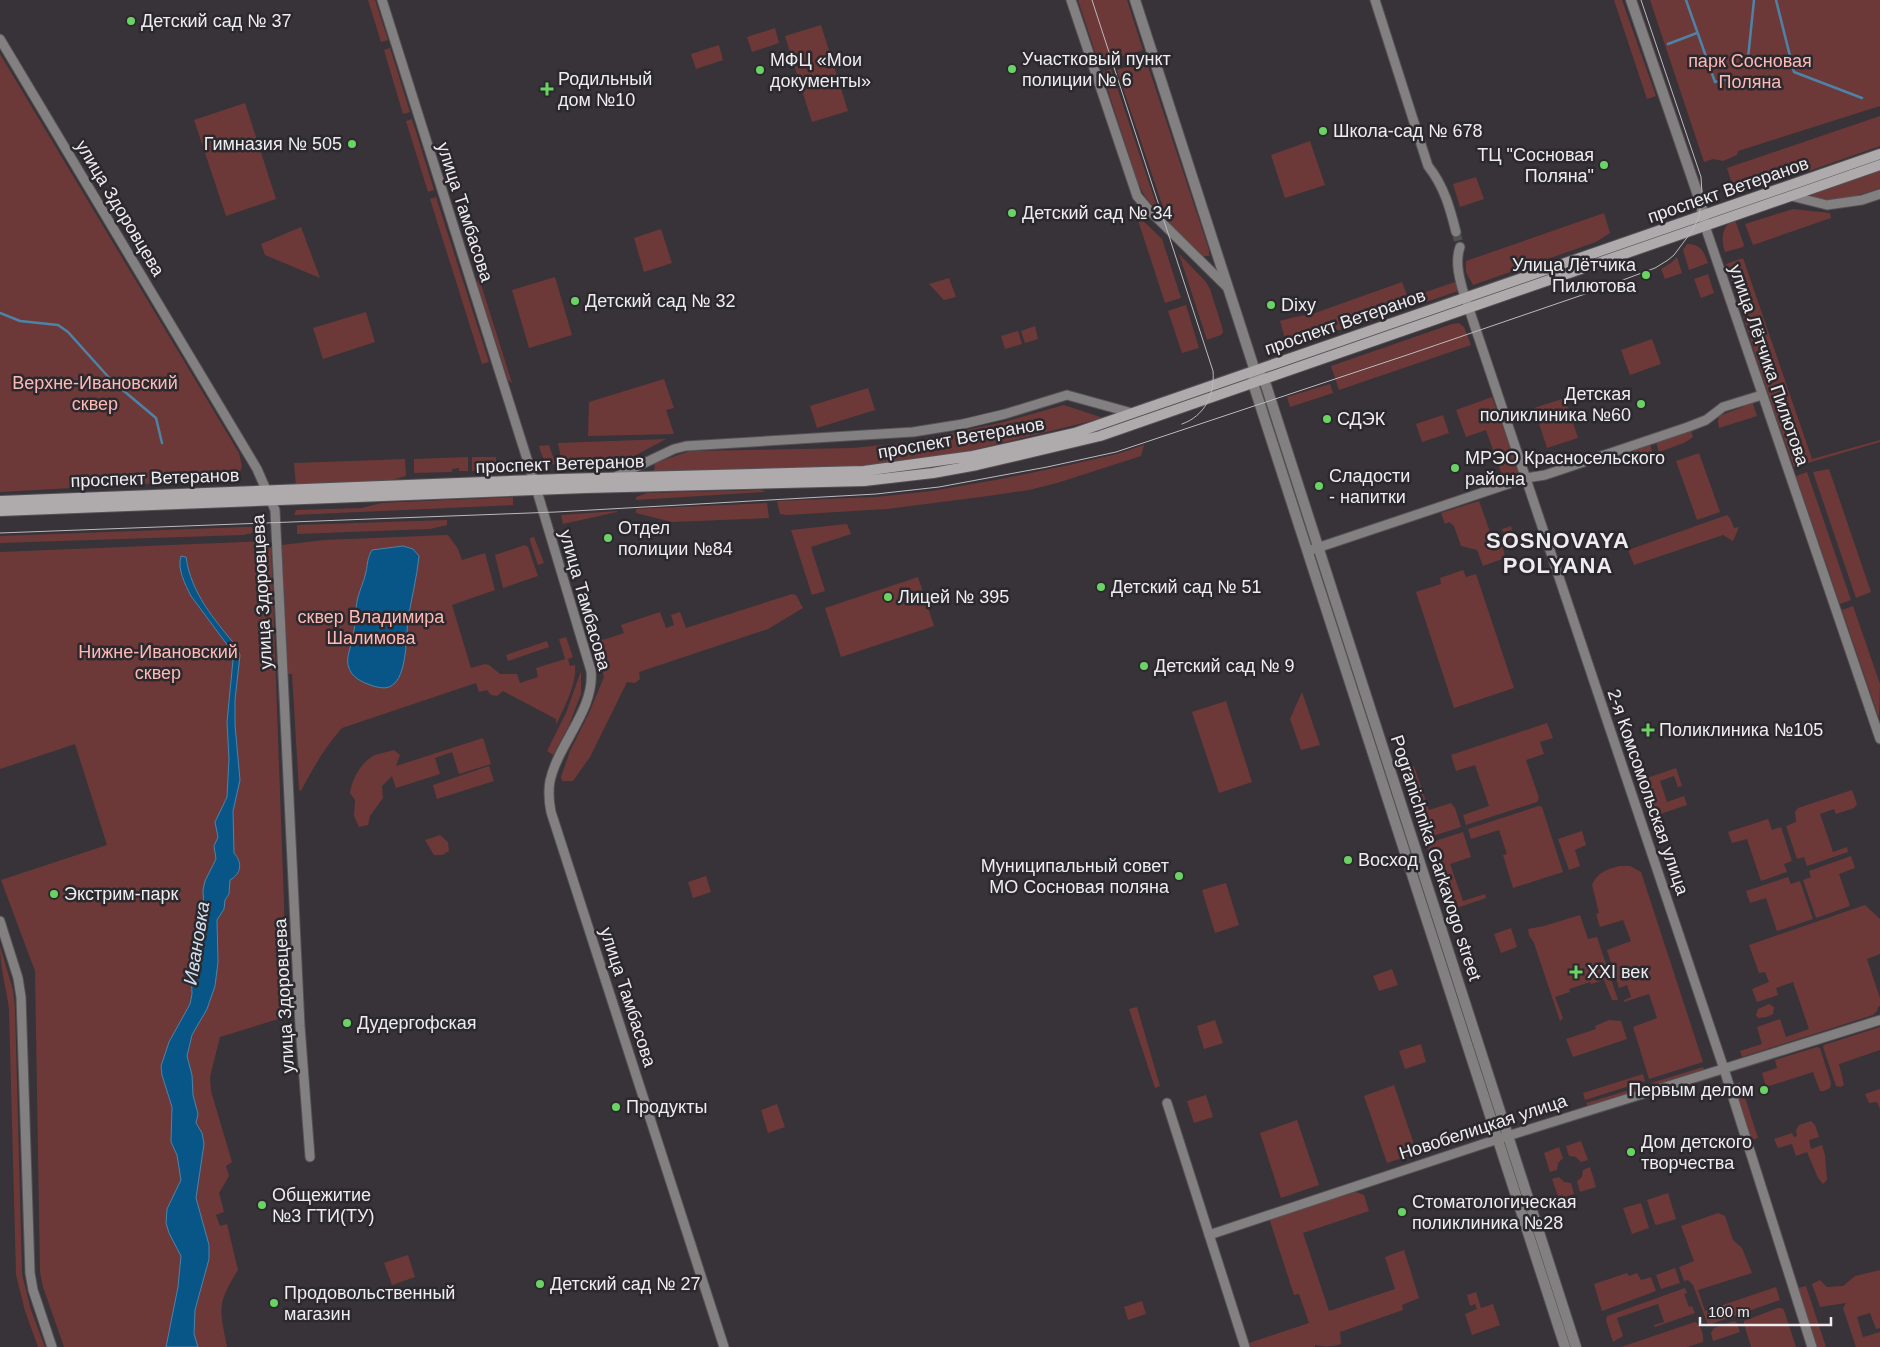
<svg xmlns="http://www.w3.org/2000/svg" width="1880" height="1347" font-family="Helvetica,sans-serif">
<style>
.green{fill:#6d3938}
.water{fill:#085688;stroke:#4d83a7}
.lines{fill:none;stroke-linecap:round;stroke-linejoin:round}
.stream{stroke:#4d83a7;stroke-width:2.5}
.minor-tunnel{stroke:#524f53;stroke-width:9;stroke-dasharray:9 4.5;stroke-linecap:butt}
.minor-casing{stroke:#545155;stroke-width:11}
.tertiary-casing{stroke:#545155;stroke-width:12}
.secondary-casing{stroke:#545155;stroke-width:12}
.minor{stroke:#838081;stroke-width:9}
.tertiary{stroke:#838081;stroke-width:10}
.secondary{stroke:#afaaac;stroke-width:10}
.tram{stroke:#bcb9bd;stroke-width:1}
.poi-dot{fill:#6bd363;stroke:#2c292e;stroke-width:2}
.labels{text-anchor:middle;stroke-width:5;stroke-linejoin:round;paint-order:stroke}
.poi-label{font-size:18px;fill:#eeecef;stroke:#2c292e;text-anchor:start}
.park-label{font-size:18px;fill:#ffb9b5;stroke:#2c292e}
.street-label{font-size:18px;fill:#eeecef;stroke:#2c292e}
.water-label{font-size:19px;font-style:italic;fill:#d0e1f0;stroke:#2c292e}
.district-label{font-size:22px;font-weight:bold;letter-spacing:1px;fill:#eeecef;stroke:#2c292e}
</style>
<rect width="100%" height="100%" fill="#373338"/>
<!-- green -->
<path class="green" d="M368 0H375L388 40 381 42Z
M1078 0H1127L1143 50 1099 64Z
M1614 0H1622L1656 96 1647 99Z
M1650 0H1880V106L1738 151 1737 155 1723 161 1713 159 1704 162Z
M821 25 848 111 812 122 785 36Z
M775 28 779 43 752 52 747 37Z
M719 45 723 60 696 69 691 54Z
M390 48 410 112 403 114 384 50Z
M0 54 239 453 242 466 240 472 231 476 171 478 161 483 0 492Z
M1146 60 1209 250V256H1203L1168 222 1117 70Z
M1111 69 1158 210C1147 202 1142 192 1137 180L1102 72Z
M245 103 276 199 226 216 194 120Z
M1880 116V146L1803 173 1788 172 1734 190 1727 168Z
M412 119 434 190 428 192 406 121Z
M1310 141 1325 185 1285 198 1271 155Z
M1880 170V188C1864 193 1825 209 1812 195L1813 192Z
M1476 177 1484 199 1460 207 1453 184Z
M436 197 489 362 482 364 430 199Z
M1793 209 1830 213 1831 218 1753 245 1745 224Z
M1604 213 1610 233 1596 242 1473 285 1466 272V261Z
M1136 214 1162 239 1181 298 1165 303Z
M1735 220 1744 245 1743 247 1725 252C1721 240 1721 225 1735 220Z
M301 227 320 278 265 255 261 244Z
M661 229 672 263 644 272 634 238Z
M1687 244C1701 244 1704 252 1708 263L1689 270 1683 250Z
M1179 254 1206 282 1210 289 1222 327 1223 332 1221 335 1207 340Z
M1677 257 1682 273 1665 279 1661 269 1671 263Z
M1743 258 1812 459 1880 440V442L1794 467 1771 403 1726 264Z
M1708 274 1714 293 1701 298 1694 279Z
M555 277 572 335 529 348 512 290Z
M479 278 512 383 508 380 477 283Z
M949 278 956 297 944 300 929 284Z
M1458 281 1461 290 1350 328 1326 332 1286 342 1280 321C1292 317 1303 316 1315 313L1402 282 1408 298Z
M1186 305 1199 348 1182 353 1168 311Z
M366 312 375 342 323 359 313 328Z
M1459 323 1464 327 1471 345 1339 390 1331 366 1452 324Z
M1035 326 1038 339 1025 343 1021 331Z
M1018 331 1022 344 1005 349 1001 336Z
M1652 339 1661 364 1630 375 1621 350Z
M664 379 674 408 666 410 674 434 588 436 589 402Z
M1330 384 1333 393 1290 407 1287 397Z
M868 388 875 410 817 428 810 406Z
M1492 397 1519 472 1518 476 1504 481 1486 430 1466 437 1456 410Z
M1565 398 1578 438 1547 448 1534 408Z
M1752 401 1757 416 1719 428 1718 422 1719 416 1743 407 1746 403Z
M1064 405 1103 418 969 451 870 466 654 471 655 463 690 451 852 448 905 443 1004 422Z
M1443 415 1449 433 1422 442 1416 424Z
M1691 431 1693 437 1684 443 1659 452 1656 442Z
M666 439 627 460 620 463 562 464 558 443Z
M1650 444 1653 454 1638 458 1632 450Z
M549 445 556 465C544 463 542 457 539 446Z
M1144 445 1141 456 1057 483 1029 490 988 496 887 509 787 515 780 514 777 501 876 497 932 491 1001 479 1069 465 1117 454Z
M1625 452 1629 457 1600 466 1598 461Z
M1699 453 1720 512 1697 520 1676 461Z
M468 457V471H459V468L452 469V472L414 473V459Z
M472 457H496V471H472Z
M405 459 406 476 381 483 296 486 294 463Z
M1829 469 1871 592 1856 598 1813 472Z
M1807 472 1851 600 1840 604 1796 476Z
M761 490 766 492 636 500V497L647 493Z
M513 497V505L294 515 296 510 362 508 381 503Z
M1479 501 1494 543 1506 539 1502 529 1511 526 1514 536 1503 548 1505 558 1483 566 1477 550 1461 546 1454 526 1449 522 1445 524 1441 513Z
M767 503 769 518 672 522 636 513V509Z
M617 511V512L563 524 561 515Z
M1727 515 1730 518 1734 528 1739 527 1733 541 1723 535 1634 565 1628 550Z
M447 520V525L430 529 297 534V525Z
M847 524 851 534 811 547 825 591 812 595 791 530Z
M245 527H252L253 530 252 533 243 535 0 543V536Z
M448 535 458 549 462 560 485 553 495 590 452 605 471 668 485 664 489 665 500 674H517L520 683 538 677 536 668 565 659 559 639 566 637 573 657 568 659 570 666 575 665C577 684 564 708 556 725V719L503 691 497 696 491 695 487 690 479 692 476 683 342 728C325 747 313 768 301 791L299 790 292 674H288L282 545 324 540Z
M534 537 544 563 538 565 530 541V538Z
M271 541 288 1016 220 1037 210 1077 211 1091 232 1162 226 1166 229 1176 219 1193 224 1212 216 1215 220 1226 227 1224 238 1270C216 1305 220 1309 227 1347H64L43 1287 40 1272 35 971 1 880 107 845 75 744 0 769V552Z
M525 545 528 547 538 576 503 588 495 555Z
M1463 570 1466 577 1476 574 1514 688 1454 708 1416 592 1441 584 1440 578Z
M918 577 934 626 841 657 825 608Z
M792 594 796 595 803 608 768 629 639 672 640 679 635 683 627 682 590 757 573 781H562L561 777 570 751 589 713 604 677 593 638 594 635 600 633 603 640 624 633 621 625 660 612 666 628 674 625 671 615 680 612 686 628Z
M1853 606 1880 684 1879 718 1842 610Z
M547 641 549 647 508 661 506 655Z
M581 671V694L569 725 553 755 547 751 566 713Z
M1302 692 1320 745 1301 750 1290 719Z
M1226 701 1252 782 1219 793 1192 712Z
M1547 723 1553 738 1540 742 1544 754 1526 760 1539 798 1537 802 1466 825 1463 815 1489 806 1475 765 1456 771 1451 755Z
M483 738 491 764 459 774 452 752 435 758 440 774 396 788 392 776 382 786 383 798 370 816 368 825 359 827 354 816 355 800 350 793C352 779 361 762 375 755 381 753 388 752 394 750L400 755 396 766Z
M489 766 494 781 437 799 433 785Z
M1414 766 1429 810 1451 803 1455 808 1461 827 1424 839 1401 770Z
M1676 768 1682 786 1678 787 1674 776 1660 781 1667 802 1684 796 1687 805 1657 815 1644 779Z
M1852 790 1857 804 1854 808 1836 814 1834 809 1820 814 1833 852 1847 847 1848 852 1807 866 1804 857 1797 859 1786 826 1796 822 1795 812 1798 808Z
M1539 806 1542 807 1563 872 1513 888 1503 855 1507 854 1499 830 1471 839 1468 829Z
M1768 819 1772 830 1781 827 1792 861 1784 864 1787 872 1761 881 1747 839 1732 843 1728 832Z
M1582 831 1586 845 1575 850 1580 866 1569 870 1558 839Z
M1463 832 1471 857 1450 864 1463 901 1485 894 1486 898 1448 911 1426 844Z
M440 835 448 842 449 851 442 855H434L425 840Z
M1851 856 1855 868 1839 874 1850 906 1816 918 1803 880 1811 877 1809 871Z
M1619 866H1630L1641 872 1703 1062 1649 1079 1633 1027 1657 1018 1649 994 1624 1002V1000L1631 997 1627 985 1619 988 1607 950 1631 941 1623 920 1600 927 1596 914 1599 913 1592 885C1598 872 1606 870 1619 866Z
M706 876 711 892 693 898 688 882Z
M1788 877 1791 884 1800 881 1813 919 1777 931 1766 898 1750 903 1746 891Z
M1226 883 1239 925 1215 933 1202 890Z
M1865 905 1880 919V954L1867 959 1880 998V1006L1878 1007 1877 1011 1873 1015 1742 1057 1740 1051 1762 1044 1757 1027 1780 1019 1786 1037 1809 1029 1793 982 1776 988 1778 995 1757 1002 1752 989 1769 982 1765 972 1759 973 1749 945Z
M1580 915 1588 939 1597 937 1618 1000H1612L1604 980 1591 984 1590 982 1569 989 1570 992 1555 997 1563 1018 1560 1021 1534 943 1529 935 1528 929 1544 926Z
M1511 928 1517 947 1501 953 1494 934Z
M0 946 13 990 15 1008 22 1274 31 1310 45 1347H38L25 1311 16 1275 9 1009C6 986 0 968 0 946Z
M1392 969 1398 985 1379 991 1373 976Z
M1769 1004 1774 1007 1773 1014 1767 1017 1758 1018 1756 1015 1758 1009Z
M1137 1007 1160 1086 1155 1088 1129 1009Z
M1215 1020 1223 1043 1204 1049 1197 1026Z
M1609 1020 1621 1021 1627 1039 1573 1057 1566 1039 1596 1029 1595 1026Z
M1880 1027V1050L1839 1064 1844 1085 1841 1087 1836 1086 1823 1047 1824 1045Z
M1421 1044 1426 1062 1405 1069 1399 1051Z
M1817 1047 1820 1048 1831 1083 1830 1088 1824 1091H1820L1813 1072 1766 1087 1762 1073 1777 1068 1775 1060Z
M1703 1067 1705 1071 1652 1088 1651 1083Z
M1643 1074 1645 1081 1585 1100 1583 1093Z
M1740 1082 1758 1138 1751 1140 1733 1084Z
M1394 1085 1417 1153 1387 1163 1364 1096Z
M1646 1085 1647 1089 1588 1107 1586 1103Z
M1880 1089V1109L1877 1102 1869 1103 1865 1094Z
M1206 1095 1213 1117 1194 1123 1187 1101Z
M777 1104 785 1127 768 1133 761 1110Z
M1297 1120 1319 1185 1281 1198 1260 1133Z
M1811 1121 1815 1125 1819 1137 1809 1140 1811 1149 1822 1145 1825 1155 1827 1180 1823 1184 1818 1178 1807 1152 1796 1156 1792 1144 1778 1148 1774 1139 1792 1133 1794 1137 1797 1136 1796 1130 1799 1125Z
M1581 1141 1588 1160 1581 1162 1576 1157 1569 1156 1566 1146Z
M1559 1147 1563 1158 1558 1163 1557 1170 1550 1172 1544 1153Z
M1590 1167 1596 1187 1580 1192 1577 1181 1582 1177 1583 1170Z
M1559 1177 1564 1182 1571 1183 1574 1194 1559 1199 1552 1179Z
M1356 1192 1364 1195 1369 1211 1303 1233 1329 1311 1395 1289 1385 1257 1404 1250 1419 1298 1402 1305 1403 1310 1340 1332 1341 1344C1333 1347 1323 1347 1315 1345V1347H1251L1249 1343 1309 1323 1299 1294 1294 1295 1269 1218Z
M1668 1193 1676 1219 1657 1225 1655 1224 1647 1200Z
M1641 1203 1649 1228 1632 1234 1623 1208Z
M1718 1213 1725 1216 1733 1240 1742 1248 1752 1273 1698 1290 1705 1311 1776 1287 1780 1300 1708 1325 1693 1285 1688 1280 1684 1281 1679 1267 1694 1261 1681 1226Z
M408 1255 415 1277 392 1285 384 1263Z
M1675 1268 1680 1283 1661 1289 1656 1275Z
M1880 1270V1328L1876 1329 1870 1313 1857 1317 1863 1337 1880 1332V1347H1856L1843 1308 1846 1303 1820 1307 1812 1284 1820 1280 1827 1287 1843 1286 1855 1276Z
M1627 1273 1629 1276 1637 1273 1641 1280 1651 1277 1656 1291 1602 1311 1594 1284Z
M1806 1286 1826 1347H1817L1798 1288Z
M1685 1288 1687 1293 1684 1294 1689 1307 1692 1306 1695 1313 1655 1327 1654 1325 1664 1322 1658 1304 1617 1318 1623 1336 1613 1342 1606 1320 1607 1316Z
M1476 1292 1481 1308 1493 1304 1500 1325 1472 1335 1465 1314 1477 1309 1475 1304 1470 1306 1467 1295Z
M1142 1301 1146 1314 1128 1320 1124 1307Z
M1778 1308H1782L1784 1310 1796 1347H1751L1744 1324V1321Z
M1734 1321 1737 1323 1740 1332 1713 1341 1711 1333 1714 1328Z
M1695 1322C1701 1324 1704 1336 1703 1342L1687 1347H1621Z"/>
<!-- water -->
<path class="water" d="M403 546 413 549 419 556C417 578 411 599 408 620 406 637 407 670 395 683 388 690 381 688 373 686 362 682 351 678 348 665 346 656 352 645 353 635 356 624 355 612 357 601 359 591 364 582 366 572 368 562 367 559 372 550Z
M181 556 186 557C191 593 214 619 236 646L240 655 235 700V725L240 780 233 811 234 853C243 863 241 874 230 880L229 894 225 900 224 909 217 920 218 962 215 986 207 1009 192 1035 187 1056 192 1075 193 1095 198 1114 196 1123 202 1133 204 1144 196 1198 209 1245V1259L195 1310 194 1334 198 1347H166L178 1287 181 1256 169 1233 166 1223 167 1209 181 1180 177 1155 171 1142 172 1107 162 1075 161 1066 169 1042 190 1004 192 994 191 962V958L199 950 200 943 204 913 203 890 205 881 216 859 214 846 218 837 215 822 227 797 229 759 227 722 233 660 231 650 191 596C185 584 177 569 181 556Z"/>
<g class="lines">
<!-- stream -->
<path class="stream" d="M1686 0 1715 82 1727 79
M1776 0 1794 72 1862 98
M1668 44 1697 33
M1747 68 1754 0
M0 313 20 321 58 325 68 332 112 381 156 418 162 443"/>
<!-- minor-tunnel -->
<path class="minor-tunnel" d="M1456 232 1460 247"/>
<!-- minor casing -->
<g class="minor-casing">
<path id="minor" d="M382 0 534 481 591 671C595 709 558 744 550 781 548 792 549 802 551 812L724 1347
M1071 0 1137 196 1148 209 1228 288
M1375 0 1428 166C1444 186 1450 208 1456 232
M0 39 257 469 275 510 300 1026 310 1157
M1791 196 1827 205 1862 200 1880 194
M1705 226 1880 739
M1460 247C1455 261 1459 277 1463 291L1724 1069 1812 1347
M617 476 674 449 686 446 913 432 963 424 1005 414 1067 395 1132 413
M1308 551 1526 478 1545 475 1688 427 1706 420 1723 407 1762 395
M0 921 18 978 21 997 30 1273 33 1290 52 1347
M1167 1103 1245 1347
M1209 1235 1498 1139 1880 1020"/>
</g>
<!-- tertiary casing -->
<g class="tertiary-casing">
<path id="tertiary" d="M1135 0 1255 371 1253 383 1565 1347
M1631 0 1701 204 1705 226
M1258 373 1264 379 1576 1347"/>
</g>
<!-- secondary casing -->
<g class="secondary-casing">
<path id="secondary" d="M0 501 560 479 864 471 973 456 1075 433 1880 154
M0 511 585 488 864 481 933 473 977 465 1100 436 1880 165"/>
</g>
<!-- minor -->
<use href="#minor" class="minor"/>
<!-- tertiary -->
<use href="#tertiary" class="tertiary"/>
<!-- secondary -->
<use href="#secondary" class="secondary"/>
<!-- tram -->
<path class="tram" d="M1092 0 1213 371C1215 394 1205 416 1182 424
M0 533 556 512 876 494 939 487 1047 467 1116 452 1410 354 1588 293 1655 268 1668 260 1674 255 1692 231 1699 217 1702 193 1701 177 1641 0"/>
</g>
<!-- markers -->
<g class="poi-dot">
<circle cx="131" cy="21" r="5"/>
<circle cx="1012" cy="69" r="5"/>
<circle cx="760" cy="70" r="5"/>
<path d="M544.5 81.5h5v5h5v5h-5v5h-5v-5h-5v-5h5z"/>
<circle cx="1323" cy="131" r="5"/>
<circle cx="352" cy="144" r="5"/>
<circle cx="1604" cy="165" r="5"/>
<circle cx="1012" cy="213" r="5"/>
<circle cx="1646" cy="275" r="5"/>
<circle cx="575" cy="301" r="5"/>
<circle cx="1271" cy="305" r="5"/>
<circle cx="1641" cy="404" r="5"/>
<circle cx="1327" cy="419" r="5"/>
<circle cx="1455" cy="468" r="5"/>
<circle cx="1319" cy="486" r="5"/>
<circle cx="608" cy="538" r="5"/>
<circle cx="1101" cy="587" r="5"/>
<circle cx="888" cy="597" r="5"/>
<circle cx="1144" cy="666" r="5"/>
<path d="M1645.5 722.5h5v5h5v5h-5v5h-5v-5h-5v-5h5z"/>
<circle cx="1348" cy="860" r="5"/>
<circle cx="1179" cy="876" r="5"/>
<circle cx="54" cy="894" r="5"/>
<path d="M1573.5 964.5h5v5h5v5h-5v5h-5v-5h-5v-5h5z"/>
<circle cx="347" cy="1023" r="5"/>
<circle cx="1764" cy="1090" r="5"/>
<circle cx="616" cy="1107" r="5"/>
<circle cx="1631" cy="1152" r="5"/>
<circle cx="262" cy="1205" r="5"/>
<circle cx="1402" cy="1212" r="5"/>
<circle cx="540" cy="1284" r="5"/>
<circle cx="274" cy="1303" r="5"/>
</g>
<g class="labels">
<!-- poi labels -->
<g class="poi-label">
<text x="141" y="27">Детский сад № 37</text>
<text x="1022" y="65">Участковый пункт<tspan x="1022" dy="21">полиции № 6</tspan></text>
<text x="770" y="66">МФЦ «Мои<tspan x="770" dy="21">документы»</tspan></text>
<text x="558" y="85">Родильный<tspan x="558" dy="21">дом №10</tspan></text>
<text x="1333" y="137">Школа-сад № 678</text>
<text x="342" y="150" text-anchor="end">Гимназия № 505</text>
<text x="1594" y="161" text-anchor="end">ТЦ "Сосновая<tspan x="1594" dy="21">Поляна"</tspan></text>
<text x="1022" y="219">Детский сад № 34</text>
<text x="1636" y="271" text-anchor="end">Улица Лётчика<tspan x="1636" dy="21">Пилютова</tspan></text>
<text x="585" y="307">Детский сад № 32</text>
<text x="1281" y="311">Dixy</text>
<text x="1631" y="400" text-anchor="end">Детская<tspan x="1631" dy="21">поликлиника №60</tspan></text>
<text x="1337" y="425">СДЭК</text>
<text x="1465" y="464">МРЭО Красносельского<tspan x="1465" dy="21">района</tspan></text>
<text x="1329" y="482">Сладости<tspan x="1329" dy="21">- напитки</tspan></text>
<text x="618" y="534">Отдел<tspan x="618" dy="21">полиции №84</tspan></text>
<text x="1111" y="593">Детский сад № 51</text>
<text x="898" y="603">Лицей № 395</text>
<text x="1154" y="672">Детский сад № 9</text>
<text x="1659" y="736">Поликлиника №105</text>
<text x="1358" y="866">Восход</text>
<text x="1169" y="872" text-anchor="end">Муниципальный совет<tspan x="1169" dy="21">МО Сосновая поляна</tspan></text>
<text x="64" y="900">Экстрим-парк</text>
<text x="1587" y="978">XXI век</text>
<text x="357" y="1029">Дудергофская</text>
<text x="1754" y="1096" text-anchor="end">Первым делом</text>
<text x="626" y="1113">Продукты</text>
<text x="1641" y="1148">Дом детского<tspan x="1641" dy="21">творчества</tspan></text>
<text x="272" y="1201">Общежитие<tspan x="272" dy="21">№3 ГТИ(ТУ)</tspan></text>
<text x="1412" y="1208">Стоматологическая<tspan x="1412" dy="21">поликлиника №28</tspan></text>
<text x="550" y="1290">Детский сад № 27</text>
<text x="284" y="1299">Продовольственный<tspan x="284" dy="21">магазин</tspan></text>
</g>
<!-- park labels -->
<g class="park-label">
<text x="1750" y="67">парк Сосновая<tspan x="1750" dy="21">Поляна</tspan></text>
<text x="95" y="389">Верхне-Ивановский<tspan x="95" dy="21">сквер</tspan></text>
<text x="371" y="623">сквер Владимира<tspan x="371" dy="21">Шалимова</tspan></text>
<text x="158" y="658">Нижне-Ивановский<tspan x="158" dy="21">сквер</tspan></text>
</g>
<!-- street labels -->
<g class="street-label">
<text transform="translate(1728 190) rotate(-19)" y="6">проспект Ветеранов</text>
<text transform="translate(120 208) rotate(59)" y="6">улица Здоровцева</text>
<text transform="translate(465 212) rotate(72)" y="6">улица Тамбасова</text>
<text transform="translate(1345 322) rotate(-19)" y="6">проспект Ветеранов</text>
<text transform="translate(1769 365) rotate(71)" y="6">улица Лётчика Пилютова</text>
<text transform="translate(961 438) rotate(-10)" y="6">проспект Ветеранов</text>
<text transform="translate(560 464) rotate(-2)" y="6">проспект Ветеранов</text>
<text transform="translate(155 478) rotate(-2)" y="6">проспект Ветеранов</text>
<text transform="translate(262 592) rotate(-93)" y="6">улица Здоровцева</text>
<text transform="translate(585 600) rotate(74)" y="6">улица Тамбасова</text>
<text transform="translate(1648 792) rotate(71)" y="6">2-я Комсомольская улица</text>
<text transform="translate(1436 858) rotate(72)" y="6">Pogranichnika Garkavogo street</text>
<text transform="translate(284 996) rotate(-93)" y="6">улица Здоровцева</text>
<text transform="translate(628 997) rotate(72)" y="6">улица Тамбасова</text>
<text transform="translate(1483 1127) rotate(-18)" y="6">Новобелицкая улица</text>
</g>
<!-- water labels -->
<g class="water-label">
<text transform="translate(196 943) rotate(-81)" y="7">Ивановка</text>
</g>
<!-- district labels -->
<g class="district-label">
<text x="1558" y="548">SOSNOVAYA<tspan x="1558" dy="25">POLYANA</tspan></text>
</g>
</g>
<!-- scale -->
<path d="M1700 1317v8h131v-8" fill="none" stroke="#eeecef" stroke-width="2.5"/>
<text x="1708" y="1317" font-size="15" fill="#eeecef" stroke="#2c292e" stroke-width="4" paint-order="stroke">100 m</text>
</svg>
